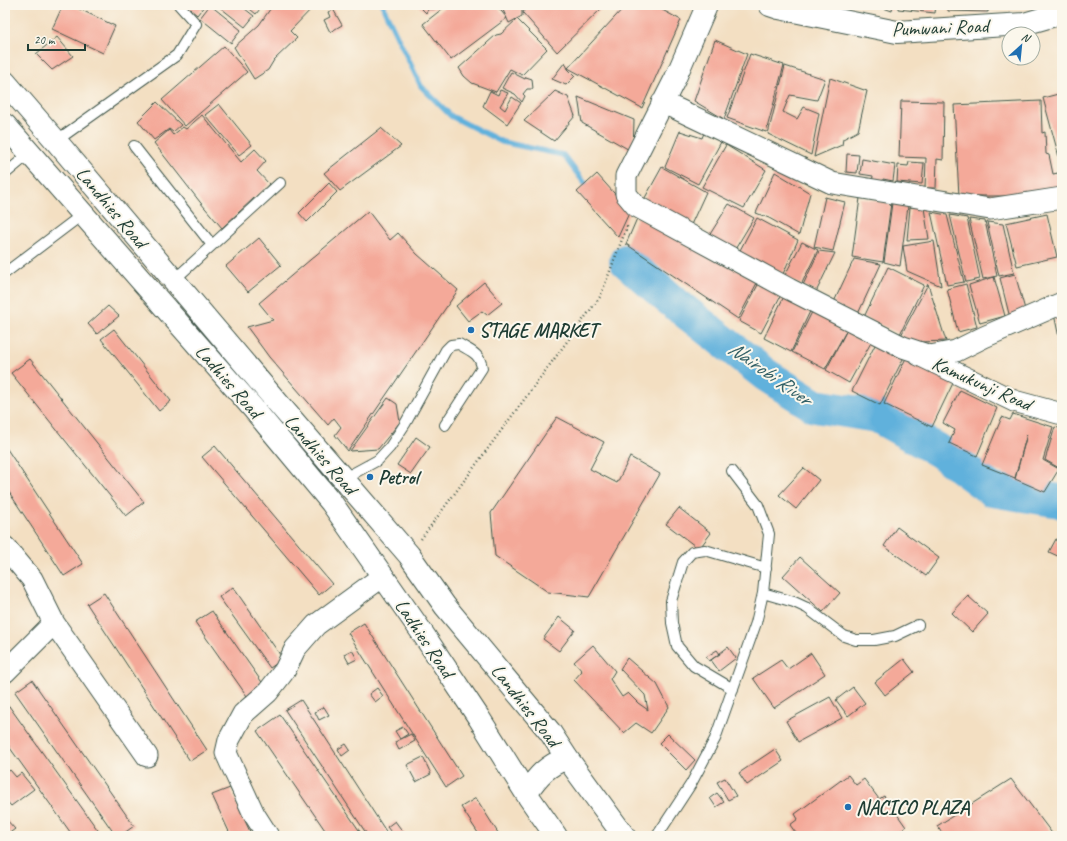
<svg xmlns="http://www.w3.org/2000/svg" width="1067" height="841" font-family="Caveat,sans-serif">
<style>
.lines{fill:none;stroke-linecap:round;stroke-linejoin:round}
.stream{stroke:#61b1dc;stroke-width:5.5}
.river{stroke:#61b1dc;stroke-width:34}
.building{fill:#f4a999}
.service-casing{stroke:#3f5549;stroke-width:12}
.minor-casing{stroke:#3f5549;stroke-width:23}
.tertiary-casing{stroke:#3f5549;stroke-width:24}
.secondary-casing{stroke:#3f5549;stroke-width:24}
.path{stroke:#3f5549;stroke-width:2.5;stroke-dasharray:1 3;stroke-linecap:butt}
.service{stroke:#fff;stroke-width:10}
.minor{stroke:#fff;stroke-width:21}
.tertiary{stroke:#fff;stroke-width:22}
.secondary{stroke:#fff;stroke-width:22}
.poi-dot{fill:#1f6fb2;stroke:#fbf7ec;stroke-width:1.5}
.labels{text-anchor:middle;stroke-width:4;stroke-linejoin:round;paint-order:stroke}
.street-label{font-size:20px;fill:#1f3d34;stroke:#fbf7ec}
.poi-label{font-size:20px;font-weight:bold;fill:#1f3d34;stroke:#fbf7ec;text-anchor:start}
.water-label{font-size:21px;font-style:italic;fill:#336066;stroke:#fbf7ec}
</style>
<rect width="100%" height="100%" fill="#fbf7ec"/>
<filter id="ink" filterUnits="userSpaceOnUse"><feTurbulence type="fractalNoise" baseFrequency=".025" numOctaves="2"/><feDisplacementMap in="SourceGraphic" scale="8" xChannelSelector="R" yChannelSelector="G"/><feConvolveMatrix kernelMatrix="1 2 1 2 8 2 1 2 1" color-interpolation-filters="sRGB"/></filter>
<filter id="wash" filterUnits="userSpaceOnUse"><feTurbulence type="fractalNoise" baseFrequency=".012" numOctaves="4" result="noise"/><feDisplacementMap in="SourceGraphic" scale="16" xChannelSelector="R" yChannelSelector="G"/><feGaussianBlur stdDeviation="0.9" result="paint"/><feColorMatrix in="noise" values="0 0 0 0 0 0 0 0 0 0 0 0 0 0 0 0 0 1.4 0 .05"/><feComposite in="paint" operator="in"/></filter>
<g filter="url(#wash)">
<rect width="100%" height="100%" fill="#f3dfc2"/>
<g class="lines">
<!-- stream -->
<path class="stream" d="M383 5 384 9 421 86 451 116 502 142 563 155 590 190"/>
<!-- river -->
<path class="river" d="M626 261 668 298 766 375 815 406 877 416 941 452 992 490 1060 501 1062 502"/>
</g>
<g id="blocks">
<!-- building -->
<path class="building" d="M63 5H71L115 26 103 53 52 29Z
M185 5H205L197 15Z
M210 5 241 30 231 43 200 18Z
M217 5H240L254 16 245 27Z
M245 5H263L256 14Z
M273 5H315L290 31 297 38 274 60 268 70 254 79 234 47 259 25Z
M418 5H441L434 9H428L426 13Z
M447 5H496L507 18 451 60 423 24Z
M505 5H522V16L509 23 502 8Z
M527 5H605L557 52 523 13Z
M626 5H653L681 20 642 108 568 68Z
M875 5H893L892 11Z
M898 5H936L935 13 898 9Z
M948 5H988V12L948 11Z
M333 9 342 25 330 32 324 20 330 17 328 12Z
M517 19 547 49 522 75 510 69 496 92 472 83 464 76 459 68 496 35 501 34Z
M57 37 73 56 52 70 36 54Z
M715 40 747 54 724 119 694 101Z
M224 46 247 72 185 126 162 100Z
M750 54 784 65 766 132 727 118Z
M565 62 568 69 575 76 566 85 552 79Z
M785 66 825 79 817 100 790 95 783 112 797 119 804 107 819 113 811 155 768 134Z
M511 72 525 79 526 77 532 79 533 89H527L523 94 525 96 522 102 515 94 502 88Z
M830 78 867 91 858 131 843 139 842 145 814 157Z
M500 90 508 93 500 106 505 110 512 97 521 103 507 124 483 106 490 91 498 95Z
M555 91 568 97 575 116 554 141 524 121Z
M1062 93V168L1043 98Z
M578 97 634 120 633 152 582 123Z
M901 101 944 102 943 160 937 159 936 188H925L926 158 899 157Z
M1041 101 1042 133 1045 132 1046 154 1049 155 1053 174 1058 173 1062 184V190L1018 196H959L954 105Z
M157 102 181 125 173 132 169 129 154 140 138 121Z
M219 104 252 145 239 155 205 115Z
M202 115 241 162 255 149 266 161 257 171 269 184 222 228 200 202 154 143 169 130 173 135 183 127 186 129Z
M381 128 401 146 340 191 324 173Z
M680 131 702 138 704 133 721 142 698 184 665 167Z
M726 145 766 170 744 208 702 187Z
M847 154 859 155 857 173 846 172Z
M862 159 895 165 893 181 883 179 882 185 872 183 873 176 860 174Z
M909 162 924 163 922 184 897 182 898 165 908 166Z
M662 167 706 192 689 229 641 205Z
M775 172 810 193 799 235 769 218 756 213Z
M597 174 630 211 618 237 577 192Z
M329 183 337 192 307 222 299 213Z
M825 197 845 202 833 251 814 247Z
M860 198 891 203 883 262 852 257Z
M892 203 908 206 900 266 884 262Z
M729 204 754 218 734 251 707 239Z
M910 207 924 208 929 239 907 240Z
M368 211 390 240 398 233 417 254 458 290 348 451 335 435 341 427 334 418 328 425 269 357 247 327 273 320 259 303Z
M931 212 947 215 964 282 947 285Z
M1047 214 1057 257 1017 266 1006 223Z
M950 215 967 218 980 279 966 282Z
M638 216 758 281 738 319 626 244Z
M757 218 798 240 783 274 738 254Z
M969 219 985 221 997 276 983 279Z
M987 222 1003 224 1014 273 999 276Z
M259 238 281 265 248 292 226 266Z
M934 241 941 286 907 271 903 246Z
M802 242 818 250 801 285 784 277Z
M819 251 835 253 816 292 803 285Z
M854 259 881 264 857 316 833 304Z
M888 267 924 285 900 334 864 317Z
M1015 274 1026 313 1010 318 1000 278Z
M994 277 1005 316 980 323 969 285Z
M760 281 782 293 761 333 739 321Z
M484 282 502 303 487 315 482 311 468 321 456 306Z
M928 284 946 341 897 343Z
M966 284 977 327 958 332 947 289Z
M785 294 812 307 791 352 764 338Z
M108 306 119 316 97 334 88 324Z
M814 308 849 326 825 369 792 352Z
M1062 312V347H1061L1054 314Z
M849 326 873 339 849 383 826 370Z
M114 329 171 401 159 411 101 339Z
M877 341 905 355 880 405 852 391Z
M906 358 954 381 932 427 884 404Z
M30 359 144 502 126 516 11 373Z
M960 390 997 408 977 456 949 443 955 430 943 423Z
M388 398 397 404 400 422 378 449 350 451Z
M1013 414 1053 427 1043 460 1059 469 1045 492 1015 479 1027 434 1015 478 982 465 1002 417 1010 420Z
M557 417 604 442 590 469 617 483 630 457 660 474 589 597 548 592 495 556 491 513Z
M1055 427 1062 429V459L1059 468 1045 460Z
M416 437 430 447 411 474 397 465Z
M5 446 83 564 64 576 5 486Z
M215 446 332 584 319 595 202 457Z
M804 468 819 480 796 509 779 495Z
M679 508 711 533 699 549 666 524Z
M897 527 939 558 926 576 884 546Z
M1062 537V558L1049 552 1056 539 1060 541Z
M800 557 840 593 823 612 783 576Z
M233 587 283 659 270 668 219 597Z
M104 593 207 750 190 761 87 604Z
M968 596 988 614 972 632 952 613Z
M212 611 266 688 249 699 195 622Z
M559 617 575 630 559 651 543 639Z
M364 623 462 776 446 787 348 633Z
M593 645 615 671 610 679 622 697 628 693 638 703 648 710 645 695 620 669 627 658 657 684 669 707 651 733 636 723 624 733 574 680 582 671 574 662Z
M728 647 736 658 719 671 711 660Z
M352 650 357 659 349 663 344 654Z
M717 650 720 654 709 661 706 657Z
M811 653 825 674 774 708 753 678 781 660 788 669Z
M904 659 914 672 885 695 875 682Z
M32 680 134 826 120 836H116L15 692Z
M853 687 865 703 848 716 836 700Z
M377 688 383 696 375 702 369 694Z
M830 697 842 718 798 742 786 721Z
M301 700 389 836H368L285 710Z
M9 706 102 836H73L5 741V709Z
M324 707 329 715 319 720 315 712Z
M280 715 363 836H329L257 731Z
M403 727 408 734 400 739 395 731Z
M411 734 415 741 399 750 395 742Z
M668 734 695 760 686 770 659 743Z
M346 744 350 750 342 756 338 749Z
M775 749 783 761 747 785 739 773Z
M423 757 431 774 416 782 407 765Z
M10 770 16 777 21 773 34 789 11 806 5 799V785L7 783 5 781V774Z
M848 775 856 785 864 779 879 799 884 796 906 827 893 836H798L790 825 798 819 795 814Z
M725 778 736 796 728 800 717 782Z
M1011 779 1054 836H944L937 826Z
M230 788 252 836H231L212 795Z
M717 793 724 802 716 807 710 798Z
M476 798 500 836H480L461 807Z
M5 818 15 829 7 835 5 832Z
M395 821 406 836H394L387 827Z"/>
</g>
</g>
<g filter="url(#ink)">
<use href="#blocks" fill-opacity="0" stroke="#3f5549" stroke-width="1"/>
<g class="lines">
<!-- service casing -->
<g class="service-casing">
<path id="service" d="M56 141 177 55 196 24 179 5
M134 146 212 245
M5 174 30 153
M5 273 83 214
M174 280 280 183
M343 479 378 460 390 447 405 424 446 350 451 345 459 344C470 351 480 353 482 368L445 425
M763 593 794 602 807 608 844 636 856 640H874L895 636 918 625
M733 689 694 666 677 646 672 623 671 601 683 562 692 552 705 550 766 568
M657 836 691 784 715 739 756 623 763 593 769 534 758 505 732 471"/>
</g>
<!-- minor casing -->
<g class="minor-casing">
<path id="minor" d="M707 5 675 79 626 176V194L636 206 789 289 903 347 930 356 956 351 984 337 1062 303
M662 103 677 109 832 183 990 209 1062 198
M919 355 1014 401 1062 414
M5 547 32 579 54 623
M5 672 54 623 147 756
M268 836 254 814 226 753 229 740 243 714 268 692 285 670 295 649 316 625 383 576"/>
</g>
<!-- tertiary casing -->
<g class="tertiary-casing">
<path id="tertiary" d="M770 5 779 8 897 32 1024 24 1062 13"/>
</g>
<!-- secondary casing -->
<g class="secondary-casing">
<path id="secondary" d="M5 82 56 141 277 402 409 555 445 606 550 732 567 758 624 836
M5 125 252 407 331 502 421 631 479 718 526 793 556 836
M526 793C538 776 546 766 567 758"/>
</g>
<!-- path -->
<path class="path" d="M421 539 600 297 628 224"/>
<!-- service -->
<use href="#service" class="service"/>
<!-- minor -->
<use href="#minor" class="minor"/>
<!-- tertiary -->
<use href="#tertiary" class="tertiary"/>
<!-- secondary -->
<use href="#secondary" class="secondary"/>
</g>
</g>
<!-- markers -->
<g class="poi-dot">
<circle cx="471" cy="330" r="4"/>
<circle cx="370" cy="477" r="4"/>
<circle cx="848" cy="807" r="4"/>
</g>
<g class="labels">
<!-- street labels -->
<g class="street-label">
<text transform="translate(940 27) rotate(-2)" y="7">Pumwani Road</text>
<text transform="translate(112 207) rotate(50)" y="7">Landhies Road</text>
<text transform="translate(229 381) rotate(49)" y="7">Ladhies Road</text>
<text transform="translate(982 383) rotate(24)" y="7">Kamukunji Road</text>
<text transform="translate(321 454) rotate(49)" y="7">Landhies Road</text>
<text transform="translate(425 638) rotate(56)" y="7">Ladhies Road</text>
<text transform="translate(526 705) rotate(52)" y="7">Landhies Road</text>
</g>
<!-- poi labels -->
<g class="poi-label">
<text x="479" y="337">STAGE MARKET</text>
<text x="378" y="484">Petrol</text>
<text x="856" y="814">NACICO PLAZA</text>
</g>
<!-- water labels -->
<g class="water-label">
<text transform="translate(770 373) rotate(35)" y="7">Nairobi River</text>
</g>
</g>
<!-- margin -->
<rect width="1067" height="841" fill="none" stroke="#fbf7ec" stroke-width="20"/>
<!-- north arrow -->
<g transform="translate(1021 46) rotate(27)"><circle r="19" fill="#fbf7ec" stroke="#a3ada2"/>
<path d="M0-3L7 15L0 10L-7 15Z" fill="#1f6fb2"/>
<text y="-6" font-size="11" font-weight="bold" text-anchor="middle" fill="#1f3d34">N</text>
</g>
<!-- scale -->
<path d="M28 44v6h57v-6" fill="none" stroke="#1f3d34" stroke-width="2"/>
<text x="34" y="44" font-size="12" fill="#1f3d34" stroke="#fbf7ec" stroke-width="3" paint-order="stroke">20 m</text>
</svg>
